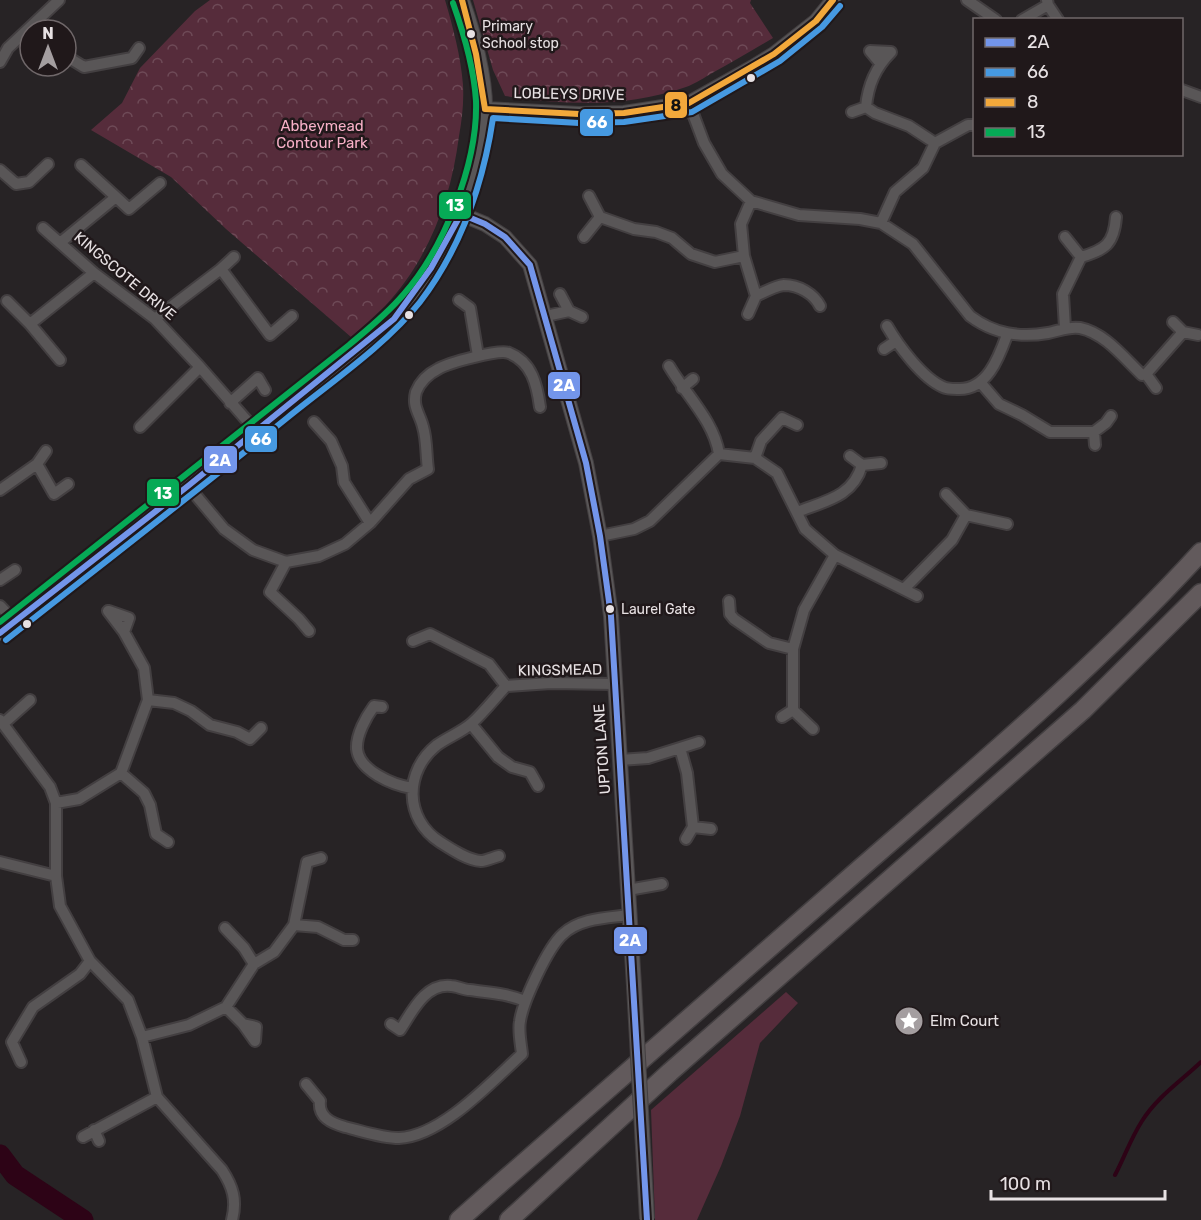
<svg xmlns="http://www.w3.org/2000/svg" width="1201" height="1220" font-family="Rubik,sans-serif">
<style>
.grass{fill:#562c3b}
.forest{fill:url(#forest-crowns)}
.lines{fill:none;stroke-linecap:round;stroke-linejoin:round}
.stream{stroke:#2d0316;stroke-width:4}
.river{stroke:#2d0316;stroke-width:21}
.street-casing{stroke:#433f41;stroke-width:14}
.secondary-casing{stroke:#433f41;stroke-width:16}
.highway-casing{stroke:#433f41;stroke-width:21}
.street{stroke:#595657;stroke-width:10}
.secondary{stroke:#595657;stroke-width:14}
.highway{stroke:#625a5c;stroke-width:18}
.secondary-bridge-casing{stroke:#433f41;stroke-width:16;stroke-linecap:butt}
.secondary-bridge{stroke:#595657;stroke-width:14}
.bus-1-casing{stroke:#20181a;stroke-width:10}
.bus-2-casing{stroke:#20181a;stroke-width:10}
.bus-3-casing{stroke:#20181a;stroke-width:10}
.bus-4-casing{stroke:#20181a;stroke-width:10}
.bus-1{stroke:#7395ea;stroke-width:6}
.bus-2{stroke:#4699e1;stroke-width:6}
.bus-3{stroke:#f2a83b;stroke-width:6}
.bus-4{stroke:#06aa56;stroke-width:6}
.bus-dot{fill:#e7e1e3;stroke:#20181a;stroke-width:2}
.labels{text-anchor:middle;stroke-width:5;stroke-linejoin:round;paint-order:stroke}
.bus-label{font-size:14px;fill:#e7e1e3;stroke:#20181a;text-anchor:start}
.street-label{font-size:15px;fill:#e7e1e3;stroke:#20181a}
.park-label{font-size:15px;fill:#f7b0c7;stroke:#20181a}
.poi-label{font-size:15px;fill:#e7e1e3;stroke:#20181a;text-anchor:start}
.line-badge{stroke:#20181a;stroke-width:2}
.badge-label{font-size:16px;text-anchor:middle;font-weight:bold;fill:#fff}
.pale-badge-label{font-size:16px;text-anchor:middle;font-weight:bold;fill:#111}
</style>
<defs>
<pattern id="forest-crowns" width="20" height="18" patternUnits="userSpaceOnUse" patternTransform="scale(1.5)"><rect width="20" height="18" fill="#562c3b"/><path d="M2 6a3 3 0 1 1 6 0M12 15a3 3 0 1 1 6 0" fill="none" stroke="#6e4a57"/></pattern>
</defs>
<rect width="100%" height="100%" fill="#272325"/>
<!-- grass -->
<path class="grass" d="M786 992 798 1003 760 1043 740 1116 721 1166 697 1220H655L651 1110Z"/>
<!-- forest -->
<path class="forest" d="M210 0H445C453 27 461 57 463 85 464 102 462 120 459 136 451 199 429 259 385 306 374 317 362 327 351 337L226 229 171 177 91 130 122 103 140 68 195 11Z
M473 0H751L750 3 773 38C754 49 734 61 714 72 705 77 695 84 686 87 626 108 566 105 505 96L493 70Z"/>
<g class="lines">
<!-- stream -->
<path class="stream" d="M1115 1175C1124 1158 1131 1138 1142 1121 1157 1097 1181 1081 1201 1062"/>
<!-- river -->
<path class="river" d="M0 1155 15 1175 83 1220"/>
<!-- street casing -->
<g class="street-casing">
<path id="street" d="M967 0 996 20
M1047 0 1048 5 1058 20
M1022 20 1048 5
M891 52C875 68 868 85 866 107L875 113 909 126 935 143
M66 56 84 67 132 58 139 48
M0 62 8 48 59 0
M880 63 870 51 891 52
M1182 90 1201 97
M689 103 704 143 722 174 751 201 799 215 860 219 881 223 913 244 970 316C994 334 1019 338 1048 333 1059 331 1069 326 1080 328 1105 333 1124 358 1142 375L1146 374 1156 388
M852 112 866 107
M81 165 116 197
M0 170 16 184 29 182 48 164
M589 196 600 217 634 229 656 232 672 238 691 254 715 262 744 256
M881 223 895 192 923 168 935 143 968 125H974
M43 228 94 273 155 319 200 367 256 431
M584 237 600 217
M1065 237 1081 257
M61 242 116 197 129 209 160 183
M221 269 234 257
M756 296C764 292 775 286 784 285 799 285 814 294 820 306
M459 300 470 308 478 356
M7 301 30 324 94 273
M569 311 582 317
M748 314 756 296 744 256 741 224 751 201
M546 316 569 311 560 294
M155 319 221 269 270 335 292 316
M1173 322 1183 332
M30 324 60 360
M887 326C898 345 922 378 943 387 947 389 953 389 957 389 987 391 999 357 1007 335
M1065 328 1063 294 1081 257C1105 250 1114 244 1116 217
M884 349 896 341
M669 366C686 395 714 421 719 454
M1146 374 1183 332 1198 335
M980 382 999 404 1022 415 1050 432H1094L1106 423 1111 416
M682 388 693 379
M230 403 258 378 265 390
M314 422 331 441 342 466 344 482 370 523
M140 427 200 367
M1094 432 1095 445
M850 456 862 465 881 463
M755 458 761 441 782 418 797 425
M37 464 46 451
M188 486 224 529 253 550 286 562 319 556 345 544 370 523 409 479 428 469C426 456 427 440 423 427 420 414 412 407 416 392 420 382 428 374 438 369 448 363 499 349 509 353 532 362 537 385 540 407
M0 490 37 464 54 494 68 484
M946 494 966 515
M797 512C825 501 853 497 862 465
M600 536 634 529 650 521 719 454 755 458 777 473 805 529 835 555 917 596
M286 562 270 592 299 619 309 631
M0 580 15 570
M904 589 952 540 966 515 1007 524
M729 601 730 614 734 619 769 643 793 649
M0 606 15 622
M109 611 129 618 124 632
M413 641 430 634 489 664 506 686 551 683 614 684
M148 700 174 703 191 711 210 725 237 732 250 739 261 728
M382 707 374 706C366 717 356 735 357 749 359 771 393 785 412 788
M782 717 793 710
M0 720 50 787 56 803V876L60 906 90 961 128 1000 142 1037 157 1097 222 1170C233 1187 237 1200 232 1220
M3 724 30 700
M471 724 498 757 512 767 530 772 538 786
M813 729 793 710V649L804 610 835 555
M680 748 699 742
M620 760 648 758 680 748 687 773 693 827 711 829
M121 773 144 793 150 805 156 834 168 842
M56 803 79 799 121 773 148 700 144 668 124 632 108 611
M686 839 693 827
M499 856C494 857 486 861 481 861 467 860 451 849 440 842 404 819 404 771 437 745 448 737 462 732 472 723 484 712 495 698 506 686
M0 862 56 876
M628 890 662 884
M294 925 318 927 344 940H353
M225 928 244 948 254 964
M226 1007 243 1024 256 1027 255 1041 243 1024
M391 1024 400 1030C412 1012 425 983 451 986 457 986 463 990 470 990 491 993 504 993 525 1001
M142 1037 189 1025 226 1007 254 964 274 952 294 925 307 862 321 858
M21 1062 12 1042 33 1007 80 974 90 961
M306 1084 320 1101C318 1117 331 1123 345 1127 362 1131 381 1138 399 1138 442 1136 491 1082 522 1054 521 1044 518 1031 520 1021 523 1001 548 947 563 934 580 918 607 918 629 915
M94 1130 99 1141
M83 1137 157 1097"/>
</g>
<!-- secondary casing -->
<g class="secondary-casing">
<path id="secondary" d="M485 109 579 114 624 113 689 103 753 67 774 54 816 21 833 0
M461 214 485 224 505 237 530 265 586 463 600 536 611 616 634 986
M0 633 355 352C367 341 381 331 393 319 444 271 481 181 485 111 486 79 473 30 462 0"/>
</g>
<!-- highway casing -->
<g class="highway-casing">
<path id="highway" d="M459 1220C593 1101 728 983 863 866 979 765 1098 665 1201 552
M509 1220 670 1072 1083 710 1201 593"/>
</g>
<!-- street -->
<use href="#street" class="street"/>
<!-- secondary -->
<use href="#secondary" class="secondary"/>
<!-- highway -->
<use href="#highway" class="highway"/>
<!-- secondary-bridge casing -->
<g class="secondary-bridge-casing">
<path id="secondary-bridge" d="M634 986 647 1219"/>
</g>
<!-- secondary-bridge -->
<use href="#secondary-bridge" class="secondary-bridge"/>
<!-- bus-1 casing -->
<g class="bus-1-casing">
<path id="bus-1" d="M0 633 188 486 394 319 431 268 461 214 485 224 505 237 530 265 586 463 600 536 611 616 647 1220"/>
</g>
<!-- bus-2 casing -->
<g class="bus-2-casing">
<path id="bus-2" d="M6 640C100 566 194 493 287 418 330 383 386 345 420 302 461 248 483 185 493 118L579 123 624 122 692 112 780 61 822 27 840 6"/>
</g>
<!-- bus-3 casing -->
<g class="bus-3-casing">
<path id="bus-3" d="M462 0 476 54 485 109
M485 109 579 114 624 113 689 103 774 54 816 21 833 0"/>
</g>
<!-- bus-4 casing -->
<g class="bus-4-casing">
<path id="bus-4" d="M0 622 349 345C368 329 387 314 403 295 444 249 478 163 476 101 474 68 464 34 453 3"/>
</g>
<!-- bus-1 -->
<use href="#bus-1" class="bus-1"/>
<!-- bus-2 -->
<use href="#bus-2" class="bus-2"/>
<!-- bus-3 -->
<use href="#bus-3" class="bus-3"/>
<!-- bus-4 -->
<use href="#bus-4" class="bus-4"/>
</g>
<!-- icons -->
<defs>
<g id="sight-disc" transform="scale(1.5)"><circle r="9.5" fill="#a49ea0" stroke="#20181a"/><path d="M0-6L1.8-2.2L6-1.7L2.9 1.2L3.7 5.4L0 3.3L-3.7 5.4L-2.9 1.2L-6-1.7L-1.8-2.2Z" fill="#fff"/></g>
</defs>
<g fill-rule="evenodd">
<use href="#sight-disc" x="909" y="1021"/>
</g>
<!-- markers -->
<g class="bus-dot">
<circle cx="471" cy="34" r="5"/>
<circle cx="751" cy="78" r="5"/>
<circle cx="409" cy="315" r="5"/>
<circle cx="610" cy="609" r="5"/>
<circle cx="27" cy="624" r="5"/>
</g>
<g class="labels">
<!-- bus labels -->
<g class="bus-label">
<text x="482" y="31">Primary<tspan x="482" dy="17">School stop</tspan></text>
<text x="621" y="614">Laurel Gate</text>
</g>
<!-- street labels -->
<g class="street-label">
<text transform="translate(569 94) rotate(1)" y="5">LOBLEYS DRIVE</text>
<text transform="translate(125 276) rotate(40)" y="5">KINGSCOTE DRIVE</text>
<text transform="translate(560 670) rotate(-1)" y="5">KINGSMEAD</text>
<text transform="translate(602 749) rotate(-94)" y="5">UPTON LANE</text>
</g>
<!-- park labels -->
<g class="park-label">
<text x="322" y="131">Abbeymead<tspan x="322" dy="17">Contour Park</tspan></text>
</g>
<!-- poi labels -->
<g class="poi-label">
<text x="930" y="1026">Elm Court</text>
</g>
</g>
<g class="line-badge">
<rect x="664" y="91" width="24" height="28" rx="6" fill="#f2a83b"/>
<rect x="579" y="108" width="35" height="29" rx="6" fill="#4699e1"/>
<rect x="438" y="191" width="34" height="29" rx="6" fill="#06aa56"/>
<rect x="547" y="371" width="34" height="29" rx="6" fill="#7395ea"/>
<rect x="244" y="425" width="34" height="28" rx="6" fill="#4699e1"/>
<rect x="203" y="445" width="35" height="29" rx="6" fill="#7395ea"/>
<rect x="146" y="478" width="34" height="29" rx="6" fill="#06aa56"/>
<rect x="613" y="926" width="35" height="29" rx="6" fill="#7395ea"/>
</g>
<g class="badge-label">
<text x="597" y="128">66</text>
<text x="455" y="211">13</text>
<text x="564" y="391">2A</text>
<text x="261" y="445">66</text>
<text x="220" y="466">2A</text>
<text x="163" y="499">13</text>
<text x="630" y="946">2A</text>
</g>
<g class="pale-badge-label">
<text x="676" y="111">8</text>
</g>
<!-- legend -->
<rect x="973" y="18" width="210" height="138" fill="#20181a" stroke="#70686a" stroke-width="1.5"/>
<rect x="985" y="38" width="30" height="9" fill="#7395ea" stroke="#70686a" stroke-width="1.5"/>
<text x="1027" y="48" font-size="18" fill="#e7e1e3">2A</text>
<rect x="985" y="68" width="30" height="9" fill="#4699e1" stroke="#70686a" stroke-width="1.5"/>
<text x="1027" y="78" font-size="18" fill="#e7e1e3">66</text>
<rect x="985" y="98" width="30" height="9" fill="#f2a83b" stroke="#70686a" stroke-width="1.5"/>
<text x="1027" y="108" font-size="18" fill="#e7e1e3">8</text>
<rect x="985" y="128" width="30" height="9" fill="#06aa56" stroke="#70686a" stroke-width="1.5"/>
<text x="1027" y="138" font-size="18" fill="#e7e1e3">13</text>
<!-- north arrow -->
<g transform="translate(48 48)"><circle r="28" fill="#20181a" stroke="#70686a" stroke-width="1.5"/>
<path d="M0-4.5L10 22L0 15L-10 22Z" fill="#a49ea0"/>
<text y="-9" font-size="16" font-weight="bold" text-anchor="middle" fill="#e7e1e3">N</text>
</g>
<!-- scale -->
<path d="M991 1190v9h174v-9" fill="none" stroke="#e7e1e3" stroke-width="3"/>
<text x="1000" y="1190" font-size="18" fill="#e7e1e3" stroke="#20181a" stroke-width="4.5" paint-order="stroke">100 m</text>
</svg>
